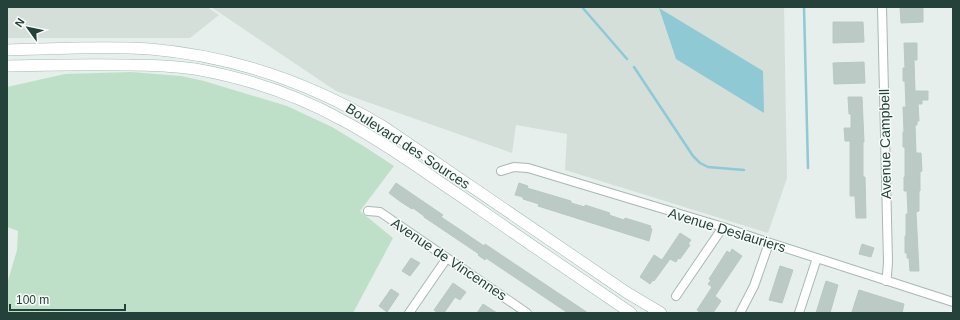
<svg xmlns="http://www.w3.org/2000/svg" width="960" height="320" font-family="Arial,sans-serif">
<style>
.built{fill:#d4dfda}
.green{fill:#bfe0c8}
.water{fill:#8ec9d4}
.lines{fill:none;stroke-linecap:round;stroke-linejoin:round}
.stream{stroke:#8ec9d4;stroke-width:2.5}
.building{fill:#bbcac4;stroke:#b8c9c2}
.street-casing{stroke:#a8b8b2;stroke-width:10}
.secondary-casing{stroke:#a4bbb3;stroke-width:12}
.street{stroke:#fff;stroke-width:8}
.secondary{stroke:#fff;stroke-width:11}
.labels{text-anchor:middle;stroke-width:3;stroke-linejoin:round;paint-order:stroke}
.street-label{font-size:14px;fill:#24423a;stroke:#f7fbf9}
</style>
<rect width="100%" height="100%" fill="#e6efeb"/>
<!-- built -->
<path class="built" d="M7 7H207L219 15 190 38H7Z
M211 7H784L787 178 768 233 565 170 567 134 516 125 512 153 336 91Z"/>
<!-- green -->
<path class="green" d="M131 72 181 76 204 81 287 106 332 127 365 147 394 166 360 211 393 238 353 313H7V284L17 250 18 231 7 227V87L65 74Z"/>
<!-- water -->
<path class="water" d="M659 8 763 71 764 113 676 59Z"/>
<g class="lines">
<!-- stream -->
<path class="stream" d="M582 7 627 59
M804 7 808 168
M634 67 693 156 700 163 708 167 744 170"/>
</g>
<!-- building -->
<path class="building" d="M900 7H923V22L901 23Z
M833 22H863L864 42 833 43Z
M904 43H917V60H914L915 91H928V100H922V104H918L919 121H917V125H915L916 153H921L922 171 920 172V191H919V211L916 212 919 271H910L909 258H907V253H905V236H906V214H908L907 191H904V177H905V147H903V132H904L903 107H906L905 81H903V68H905Z
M864 62 865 83 834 84 833 63Z
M848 97H862L864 142H863V177H865L866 218H856L855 196H850V141H845L844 128H851V114H849Z
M396 183 443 215 441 217 459 229 484 246 485 244 588 313H568L486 258 485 260 478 255 479 254 424 217V216L413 208 412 209 401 202 389 193Z
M519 183 528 186 527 188 571 201V203L585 207V205L610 213 609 215 624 220 625 218 651 226 650 228 652 229 649 241 538 206 539 204 523 199V197L515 195Z
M680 233 691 240 688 244 690 245 680 259 678 258 676 262 670 259 654 281 653 280 650 284 640 277 654 255 662 260Z
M862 244 874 248 871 257 859 254Z
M732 249 742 256 715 296 721 301 713 313H701L697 310 712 287 708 284 711 280 709 279 727 251 730 253Z
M411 258 420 263 410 276 402 271Z
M780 266 793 270 782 303 769 300Z
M826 281 838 285 830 313H816Z
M453 283 466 292 460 300 455 297 444 313H438L434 310Z
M391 289 399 294 387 312 379 306Z
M859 290 904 304 902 313H856L852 312Z
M483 304 497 313H477Z"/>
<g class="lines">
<!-- street casing -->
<g class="street-casing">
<path id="street" d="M882 7 888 262 887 275 886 281
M501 171 514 167 528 168 723 227 761 240 953 302
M368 211 380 212 527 313
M676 296 723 227
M409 313 447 258
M740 313 754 286 769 243
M799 313 817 258"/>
</g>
<!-- secondary casing -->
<g class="secondary-casing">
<path id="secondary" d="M7 50C54 49 102 46 150 49 233 56 313 84 384 127L626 292 661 313
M7 66C48 65 88 64 129 65 151 65 173 66 195 69 246 78 297 95 342 120 384 142 423 171 462 197 518 236 575 275 631 313"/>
</g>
<!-- street -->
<use href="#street" class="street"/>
<!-- secondary -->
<use href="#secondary" class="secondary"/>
</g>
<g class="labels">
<!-- street labels -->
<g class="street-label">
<text transform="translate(885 144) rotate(-91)" y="5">Avenue Campbell</text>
<text transform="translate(408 146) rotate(33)" y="5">Boulevard des Sources</text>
<text transform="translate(727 230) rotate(17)" y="5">Avenue Deslauriers</text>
<text transform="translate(449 259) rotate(34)" y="5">Avenue de Vincennes</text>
</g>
</g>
<!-- border -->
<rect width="960" height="320" fill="none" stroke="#24423a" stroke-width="16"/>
<!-- north arrow -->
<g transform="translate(28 28) rotate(303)" stroke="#f7fbf9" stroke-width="3" paint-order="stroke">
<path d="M0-3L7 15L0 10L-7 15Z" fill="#24423a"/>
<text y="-6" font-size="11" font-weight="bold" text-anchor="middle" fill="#24423a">N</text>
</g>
<!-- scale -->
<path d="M10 304v6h115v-6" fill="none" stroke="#24423a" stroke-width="2"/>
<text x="16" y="304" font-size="12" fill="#24423a" stroke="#f7fbf9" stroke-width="3" paint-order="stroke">100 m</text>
</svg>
